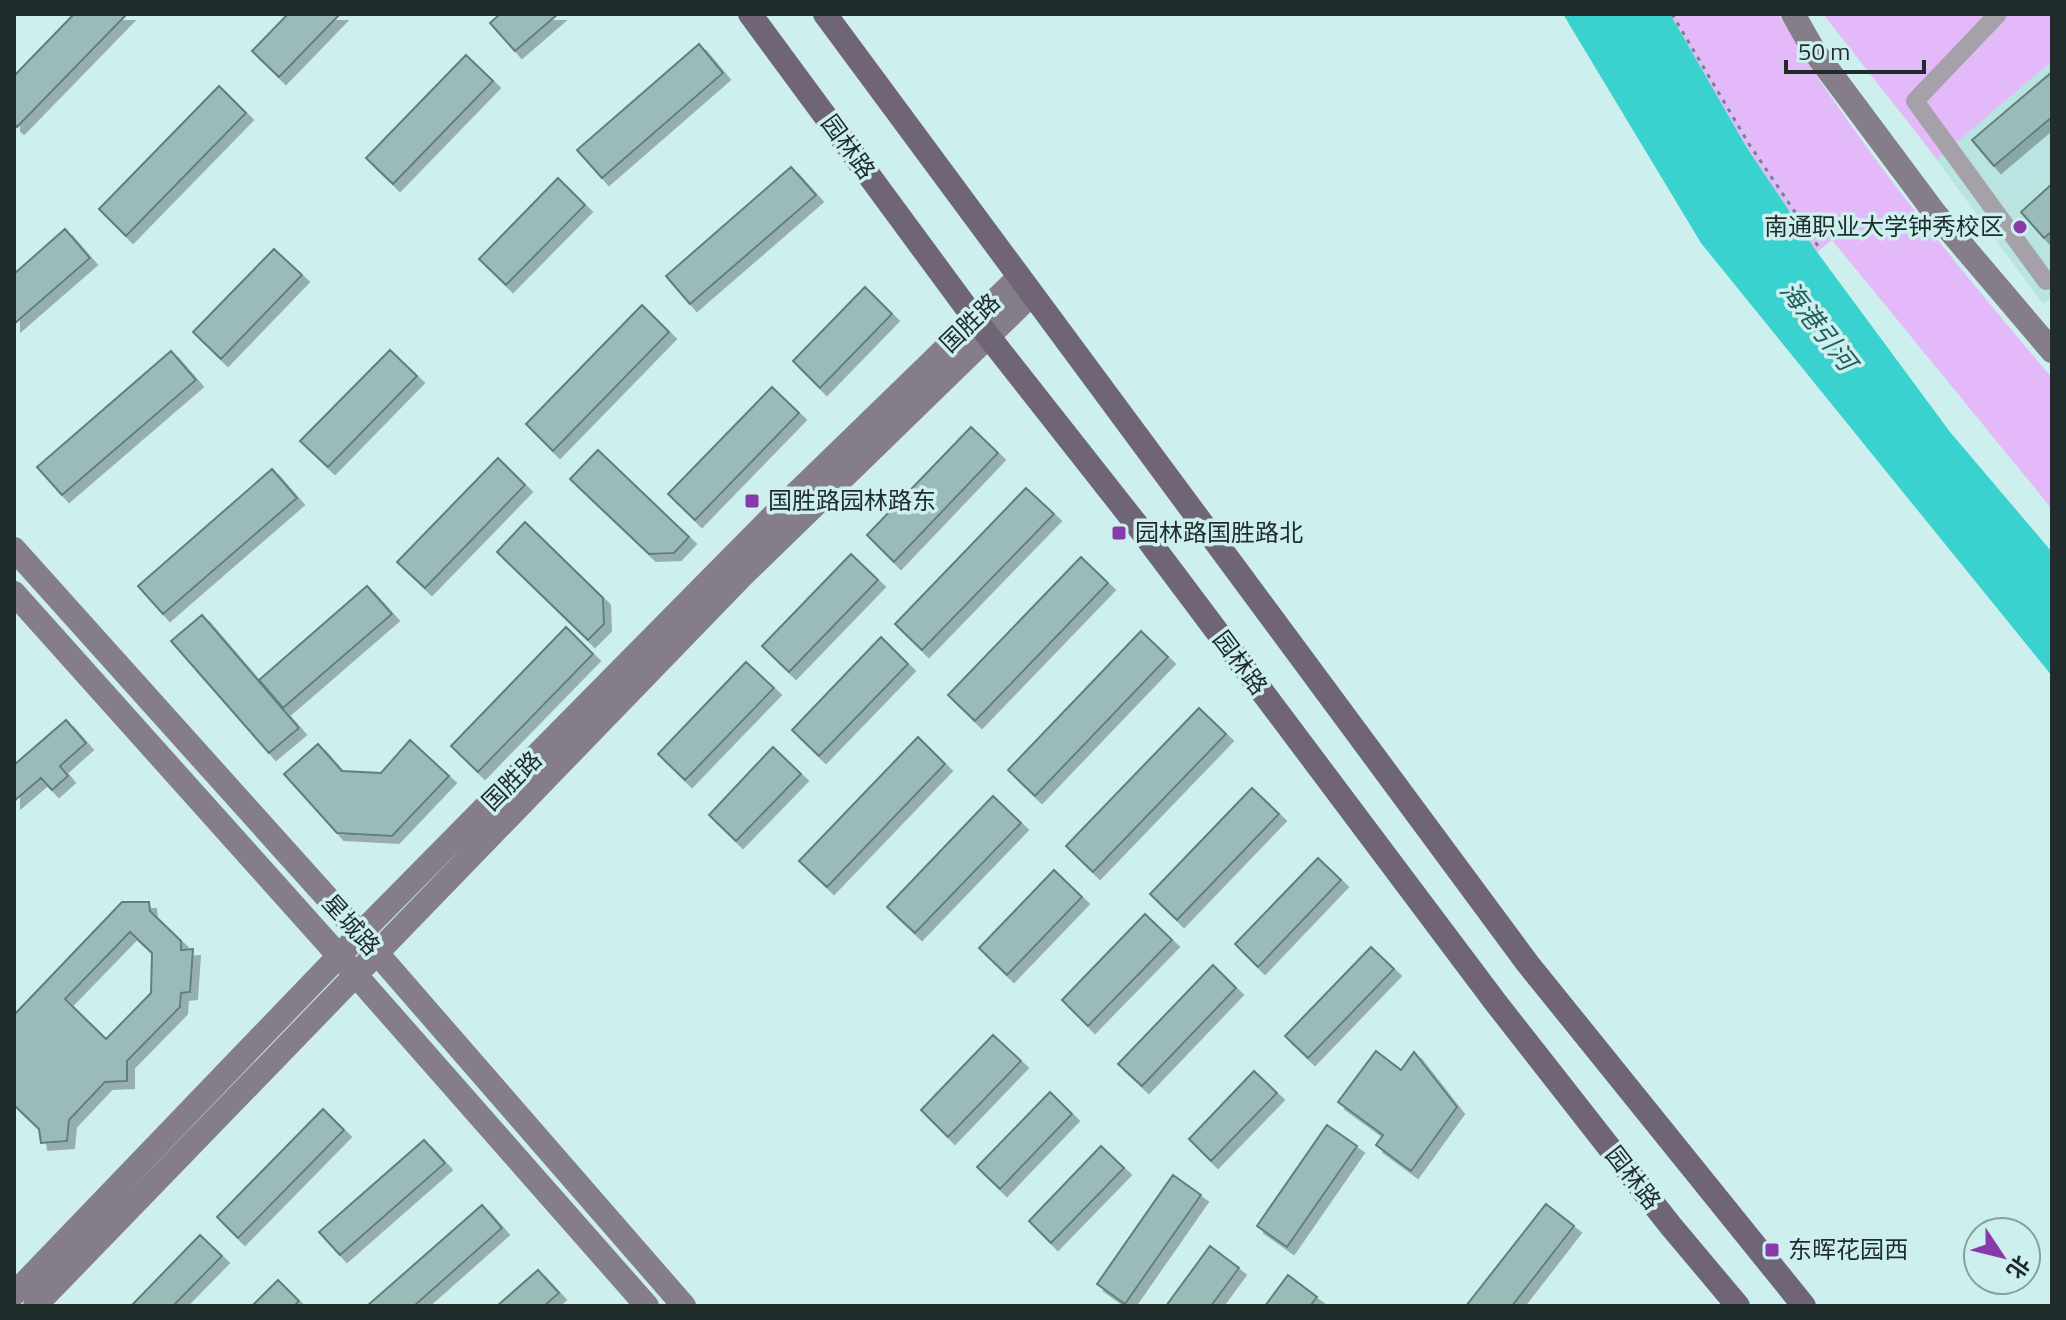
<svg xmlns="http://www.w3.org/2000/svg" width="2066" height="1320" font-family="'Titillium Web','Noto Sans SC',sans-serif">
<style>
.built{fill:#b9e4e2}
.green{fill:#e3b9f9}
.water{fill:#3ad2cf}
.building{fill:#9bbbb9;stroke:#607f7d;stroke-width:2;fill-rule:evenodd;filter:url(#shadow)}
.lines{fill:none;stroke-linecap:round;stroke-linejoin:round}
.path{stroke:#718786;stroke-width:3;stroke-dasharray:4 6;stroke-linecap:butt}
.street{stroke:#a6a0a9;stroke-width:18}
.secondary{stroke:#867d8b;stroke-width:24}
.primary{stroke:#706576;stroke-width:24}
.poi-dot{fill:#883aab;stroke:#cdefed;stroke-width:3}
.labels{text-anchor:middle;stroke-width:7;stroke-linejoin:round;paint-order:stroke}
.street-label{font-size:24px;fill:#1f2c2b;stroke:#cdefed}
.poi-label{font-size:24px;fill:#1f2c2b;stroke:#cdefed;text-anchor:start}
.water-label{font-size:26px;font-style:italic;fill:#215d5b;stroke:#cdefed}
</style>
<defs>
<filter id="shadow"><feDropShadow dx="7" dy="7" stdDeviation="0" flood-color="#0004"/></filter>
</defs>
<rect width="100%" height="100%" fill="#cdefed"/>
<!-- built -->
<path class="built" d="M1944 14H2052V296L2043 304 1877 79Z"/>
<!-- green -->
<path class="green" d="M1670 14H1778C1856 145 1954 262 2052 378V509L1832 240 1817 252 1747 148Z
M1823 14H2052V61L1937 159Z"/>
<!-- water -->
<path class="water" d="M1563 14H1670L1747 148 1817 252 1950 432 2052 552V676L1701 243Z"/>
<!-- building -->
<path class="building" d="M74 14H127L17 127 14 124V76Z
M288 14H340L279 77 252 51Z
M500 14H558L515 51 490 23Z
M699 44 723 73 602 178 577 150Z
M466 55 493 81 393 184 366 158Z
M2052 72V117L1994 166 1972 140Z
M219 86 246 113 126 236 99 209Z
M791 167 816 195 690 304 666 276Z
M558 178 585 205 506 285 479 259Z
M2052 184V231L2044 238 2021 212Z
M65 229 90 258 14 324V274Z
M274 249 302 275 221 359 193 332Z
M865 287 892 314 820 388 793 361Z
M642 305 669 332 553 451 526 424Z
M390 350 417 376 328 467 300 441Z
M171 351 196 380 62 495 37 467Z
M772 387 799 413 695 520 668 494Z
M971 427 998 453 894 562 867 535Z
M598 450 689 537 674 553 649 554 570 479Z
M498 458 525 485 425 588 397 562Z
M272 469 297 498 163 614 138 586Z
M1026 488 1054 514 922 650 895 624Z
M525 522 603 598 604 624 588 640 497 552Z
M851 554 878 580 789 672 762 646Z
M1081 557 1108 583 975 721 948 695Z
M367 586 392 614 283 708 259 680Z
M202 615 299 728 269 753 171 641Z
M566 627 593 654 478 772 451 746Z
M1141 631 1168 657 1035 796 1008 770Z
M881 637 908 664 819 756 792 730Z
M746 662 774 688 685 780 658 754Z
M1199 708 1226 734 1093 872 1066 846Z
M66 720 86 743 60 766 68 776 52 790 41 778 14 801V765Z
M918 737 945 764 827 887 799 861Z
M410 740 449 776 392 836 337 833 284 774 318 744 342 771 381 773Z
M773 747 801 774 736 841 709 815Z
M1252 788 1279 814 1177 920 1150 894Z
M993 796 1021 823 915 933 887 907Z
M1318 858 1341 880 1258 967 1235 944Z
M1054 870 1082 897 1007 975 979 948Z
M122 902H149L150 911 181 941V950L193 949 190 992 181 993 180 1007 127 1061V1081L105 1082 69 1120 67 1141 41 1143 39 1129 14 1105V1015ZM130 932 152 953 151 993 106 1039 65 999Z
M1145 914 1172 940 1088 1026 1062 1000Z
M1371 947 1394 969 1308 1058 1285 1036Z
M1213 965 1236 988 1142 1086 1118 1064Z
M993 1035 1021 1061 948 1137 921 1110Z
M1376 1051 1401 1070 1414 1052 1457 1107 1411 1171 1376 1145 1383 1135 1338 1102Z
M1254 1071 1277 1093 1211 1161 1189 1139Z
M1050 1092 1072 1114 1000 1189 977 1167Z
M323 1109 344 1130 238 1238 217 1217Z
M1327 1125 1357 1146 1287 1247 1257 1226Z
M424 1140 445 1163 340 1255 319 1232Z
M1101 1146 1124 1168 1051 1243 1029 1221Z
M1173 1175 1201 1195 1125 1304 1097 1284Z
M1546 1204 1574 1226 1512 1306H1466Z
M482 1205 502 1228 414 1306H367Z
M200 1235 222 1256 173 1306H131Z
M1210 1246 1239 1268 1211 1306H1166Z
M538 1270 559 1293 544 1306H497Z
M1288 1275 1317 1297 1310 1306H1265Z
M278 1280 299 1301 294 1306H252Z"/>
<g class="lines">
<!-- path -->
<path class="path" d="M1672 14 1749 144 1820 249"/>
<!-- street -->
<path class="street" d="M1998 14 1915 101 2046 281"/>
<!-- secondary -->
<path class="secondary" d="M1793 14 1814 51 1934 212 2052 351
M14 549 376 952 684 1306
M14 593 339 956 647 1306
M14 1294 359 935 773 516 1019 277
M35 1306 743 575 1032 294"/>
<!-- primary -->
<path class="primary" d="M750 14 974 318 1137 525 1496 1003 1670 1225 1738 1306
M825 14 1528 964 1804 1306"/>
</g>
<!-- markers -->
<g class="poi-dot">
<circle cx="2020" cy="227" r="8"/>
<rect x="744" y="493" width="16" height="16" rx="4"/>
<rect x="1111" y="525" width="16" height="16" rx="4"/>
<rect x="1764" y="1242" width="16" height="16" rx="4"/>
</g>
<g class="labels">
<!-- street labels -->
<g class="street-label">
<text transform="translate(848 147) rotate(54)" y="8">园林路</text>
<text transform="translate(970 323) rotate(-44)" y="8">国胜路</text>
<text transform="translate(1240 663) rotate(53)" y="8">园林路</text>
<text transform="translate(512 781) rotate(-45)" y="8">国胜路</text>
<text transform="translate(351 925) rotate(48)" y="8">星城路</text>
<text transform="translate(1633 1178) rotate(52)" y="8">园林路</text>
</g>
<!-- poi labels -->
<g class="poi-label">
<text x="2004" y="235" text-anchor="end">南通职业大学钟秀校区</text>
<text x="768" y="509">国胜路园林路东</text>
<text x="1135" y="541">园林路国胜路北</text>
<text x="1788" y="1258">东晖花园西</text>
</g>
<!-- water labels -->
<g class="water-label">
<text transform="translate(1818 326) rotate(52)" y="9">海港引河</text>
</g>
</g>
<!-- border -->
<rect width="2066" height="1320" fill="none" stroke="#1f2c2b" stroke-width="32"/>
<!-- north arrow -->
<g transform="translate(2002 1256) rotate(125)"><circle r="38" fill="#cdefed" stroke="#87a19f" stroke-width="2"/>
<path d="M0-6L14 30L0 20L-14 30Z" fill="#883aab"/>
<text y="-12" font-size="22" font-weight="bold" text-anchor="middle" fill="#1f2c2b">北</text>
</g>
<!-- scale -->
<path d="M1786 60v12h138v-12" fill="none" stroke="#1f2c2b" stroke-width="4"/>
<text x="1798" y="60" font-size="24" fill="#1f2c2b" stroke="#cdefed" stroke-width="6" paint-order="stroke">50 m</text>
</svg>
